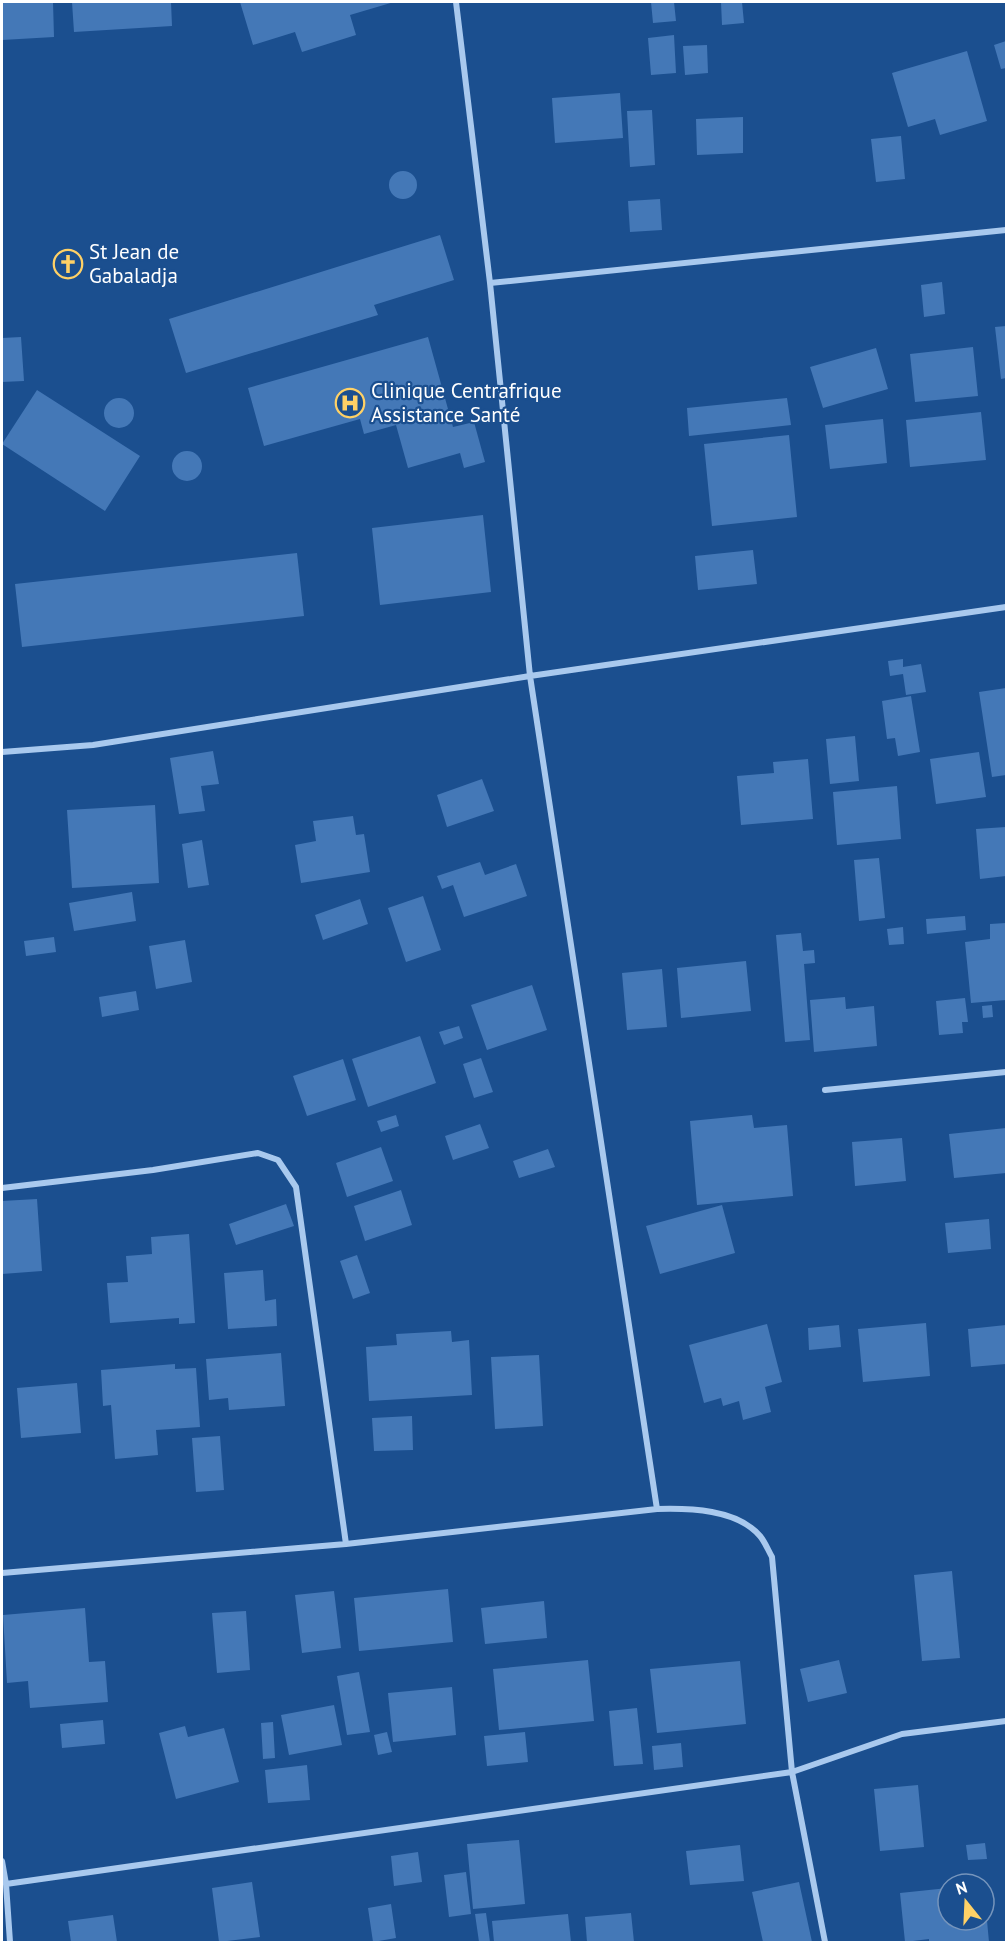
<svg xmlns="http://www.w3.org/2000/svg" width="1008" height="1944" font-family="'PT Sans',sans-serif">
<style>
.building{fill:#4478b7}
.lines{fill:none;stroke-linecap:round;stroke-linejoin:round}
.street{stroke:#a9c9ee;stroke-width:6}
.labels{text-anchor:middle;stroke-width:4.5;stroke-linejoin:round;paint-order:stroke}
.poi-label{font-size:21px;fill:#fff;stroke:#1b4f8f;text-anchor:start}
</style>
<rect width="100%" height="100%" fill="#1b4f8f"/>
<!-- building -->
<path class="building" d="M2 2H53L54 37 2 40Z
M72 2H171L172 26 74 32Z
M240 2H394L350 15 356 35 302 52 295 32 253 45Z
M651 2H674L676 21 653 23Z
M721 2H742L744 23 722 25Z
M674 35 676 73 651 75 648 38Z
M1006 41V68L1001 69 994 45Z
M707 45 708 73 685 75 683 46Z
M967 51 987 121 940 135 935 119 908 127 892 73Z
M620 93 623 138 555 143 552 98Z
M652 110 655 165 630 167 627 111Z
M743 117V153L697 155 696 119Z
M901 136 905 179 876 182 871 139Z
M389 185a14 14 0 1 1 28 0a14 14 0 1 1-28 0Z
M660 199 662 230 630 232 628 201Z
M440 235 454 280 374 305 378 315 186 373 169 319Z
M942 282 945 314 924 317 921 285Z
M1006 326V378L1001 379 995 327Z
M21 337 24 381 2 382V338Z
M428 337 453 427 474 422 485 462 464 468 460 453 408 468 396 425 364 434 360 419 264 446 248 388Z
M973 347 978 396 915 402 910 354Z
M876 348 888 389 823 408 810 367Z
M37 390 140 456 105 511 2 444Z
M104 413a15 15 0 1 1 30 0a15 15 0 1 1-30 0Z
M787 398 791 425 689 436 687 408Z
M981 412 986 460 910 467 906 420Z
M883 419 887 463 830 469 825 425Z
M789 435 797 517 712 526 704 444Z
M172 466a15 15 0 1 1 30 0a15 15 0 1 1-30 0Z
M483 515 491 592 380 605 372 528Z
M753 550 757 584 698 590 695 556Z
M297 553 304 616 22 647 15 584Z
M903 659V667L921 664 926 692 906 695 903 674 890 676 888 661Z
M1006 688V775L992 777 979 692Z
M911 696 920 752 898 756 895 738 887 739 882 701Z
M855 736 859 781 830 784 826 739Z
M213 751 219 784 201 786 205 811 179 814 170 758Z
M979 752 986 797 936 804 930 759Z
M808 759 813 819 741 825 737 776 774 773 773 762Z
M482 779 494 811 447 827 437 795Z
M897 786 901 839 837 845 833 792Z
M155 805 159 883 72 888 67 810Z
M353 816 356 835 364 834 370 872 301 883 295 845 316 841 313 821Z
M1006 827V876L980 879 976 829Z
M202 840 209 885 188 888 182 844Z
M879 858 885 918 859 921 854 860Z
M480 862 485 875 516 864 527 896 464 917 453 885 442 889 437 876Z
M132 892 136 921 74 931 69 903Z
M423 896 441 950 406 962 388 908Z
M360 899 368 924 323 940 315 915Z
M965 916 966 930 927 934 926 919Z
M1006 923V1000L971 1003 965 942 990 939V924Z
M903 927 904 944 889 945 887 929Z
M801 933 803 951 814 950 815 963 804 964 810 1040 785 1042 776 935Z
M54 937 56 952 26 956 24 941Z
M185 940 192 982 156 989 149 946Z
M746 961 751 1011 681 1018 677 968Z
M662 969 667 1027 627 1030 622 973Z
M532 985 547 1030 487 1050 471 1005Z
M136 991 139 1010 102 1017 99 997Z
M845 997 846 1009 874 1006 877 1046 814 1052 810 1000Z
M965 998 968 1022H962L963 1033 939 1035 936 1001Z
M992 1005 993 1017 983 1018 982 1006Z
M459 1026 463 1038 444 1045 439 1032Z
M420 1036 436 1083 368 1107 352 1059Z
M481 1058 493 1092 474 1098 463 1064Z
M343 1059 356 1100 307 1116 293 1076Z
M396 1115 399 1126 381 1132 377 1121Z
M752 1115 754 1128 787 1125 793 1196 697 1205 690 1121Z
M480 1124 489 1148 453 1160 445 1136Z
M1006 1128V1173L954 1178 949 1134Z
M902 1138 906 1181 855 1186 852 1142Z
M381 1147 393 1181 347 1197 336 1163Z
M548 1149 555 1167 519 1178 513 1161Z
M401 1190 412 1225 365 1241 354 1206Z
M37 1199 42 1271 2 1274V1201Z
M286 1204 294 1226 236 1245 229 1224Z
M722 1205 735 1253 660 1274 646 1226Z
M989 1219 991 1249 948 1253 945 1223Z
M189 1234 195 1323 179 1324V1318L110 1323 107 1283 128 1282 126 1256 152 1254 151 1237Z
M357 1255 370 1293 353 1299 340 1261Z
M263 1270 265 1301 276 1299 277 1326 228 1329 224 1273Z
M926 1323 930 1376 863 1382 858 1329Z
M767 1324 782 1382 765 1387 771 1412 743 1420 739 1401 723 1406 721 1398 704 1403 689 1345Z
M839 1325 841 1347 809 1350 808 1328Z
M1006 1325V1364L971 1367 968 1329Z
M451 1331 452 1342 469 1340 472 1395 369 1401 366 1347 397 1345 396 1334Z
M281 1353 285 1406 229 1410 228 1398 209 1400 206 1359Z
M539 1355 543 1426 495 1429 491 1357Z
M175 1364V1369L196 1368 200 1427 156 1430 158 1455 115 1459 111 1405 103 1406 101 1370Z
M77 1383 81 1433 21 1438 17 1388Z
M412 1416 413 1450 374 1451 372 1418Z
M220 1436 224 1490 196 1492 192 1438Z
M952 1571 960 1658 922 1661 914 1575Z
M448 1589 453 1642 359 1651 354 1598Z
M334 1591 341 1648 302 1653 295 1595Z
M544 1601 547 1638 485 1644 481 1608Z
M85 1608 89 1662 105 1661 108 1702 30 1708 28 1681 7 1683 3 1615Z
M246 1611 250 1670 217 1673 212 1613Z
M588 1660 594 1721 499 1730 493 1669Z
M839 1660 847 1693 808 1702 800 1669Z
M740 1661 746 1724 657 1733 650 1669Z
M359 1672 370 1732 347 1735 337 1676Z
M452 1687 456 1735 393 1742 388 1693Z
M334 1705 342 1745 289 1755 281 1715Z
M637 1708 643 1764 614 1766 609 1711Z
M103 1720 105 1744 62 1748 60 1724Z
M273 1722 275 1758 263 1759 261 1723Z
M185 1726 188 1737 224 1728 239 1782 176 1799 159 1733Z
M387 1732 392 1752 378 1755 374 1735Z
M525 1732 528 1762 487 1766 484 1736Z
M681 1743 683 1767 654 1770 652 1746Z
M307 1765 310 1800 268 1803 265 1770Z
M918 1785 924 1847 880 1851 874 1789Z
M519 1840 525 1904 473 1909 467 1844Z
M985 1843 987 1859 968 1860 966 1845Z
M740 1845 744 1881 690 1885 686 1851Z
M418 1852 422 1882 394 1886 391 1856Z
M466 1872 471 1914 449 1917 444 1875Z
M252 1882 260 1937 219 1942 212 1888Z
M799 1882 812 1942H763L752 1892Z
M948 1888V1920H984L986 1910 989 1942H929V1939L905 1942 900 1893Z
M391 1904 396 1938 373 1942 368 1908Z
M486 1913 490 1942H479L475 1914Z
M631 1913 634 1942H587L585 1917Z
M568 1914 571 1942H494L492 1921Z
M113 1915 117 1942H71L68 1921Z"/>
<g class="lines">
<!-- street -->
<path class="street" d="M456 2 490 283 530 676 657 1509
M490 283 1006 230
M2 752 93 745 530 676 1006 607
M825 1090 1006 1072
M2 1188 153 1170 258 1153 278 1160 296 1187 346 1544
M2 1573 346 1544 657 1509C689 1508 737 1509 760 1536 765 1542 768 1550 772 1557L792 1772 825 1942
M2 1861 6 1884 10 1942
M6 1884 792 1772 902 1734 1006 1721"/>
</g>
<!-- icons -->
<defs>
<g id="church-ring" transform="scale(1.5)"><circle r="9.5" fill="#1b4f8f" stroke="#ffd166" stroke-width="1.5"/><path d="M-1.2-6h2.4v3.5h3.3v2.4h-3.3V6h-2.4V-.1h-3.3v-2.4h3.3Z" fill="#ffd166"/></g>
<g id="hospital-ring" transform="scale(1.5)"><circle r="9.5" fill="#1b4f8f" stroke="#ffd166" stroke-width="1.5"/><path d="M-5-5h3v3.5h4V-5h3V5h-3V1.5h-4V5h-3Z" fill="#ffd166"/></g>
</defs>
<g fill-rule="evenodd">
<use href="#church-ring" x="68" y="264"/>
<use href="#hospital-ring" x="350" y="403"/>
</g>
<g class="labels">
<!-- poi labels -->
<g class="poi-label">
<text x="89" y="259">St Jean de<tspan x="89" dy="24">Gabaladja</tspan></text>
<text x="371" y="398">Clinique Centrafrique<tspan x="371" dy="24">Assistance Santé</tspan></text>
</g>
</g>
<!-- border -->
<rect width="1008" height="1944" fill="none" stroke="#ffffff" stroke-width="6"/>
<!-- north arrow -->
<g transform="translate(966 1902) rotate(342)"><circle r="28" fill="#1b4f8f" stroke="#7695bc" stroke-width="1.5"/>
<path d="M0-4.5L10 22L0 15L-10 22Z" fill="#ffd166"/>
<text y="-9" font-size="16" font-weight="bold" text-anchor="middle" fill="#ffffff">N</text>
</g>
</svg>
